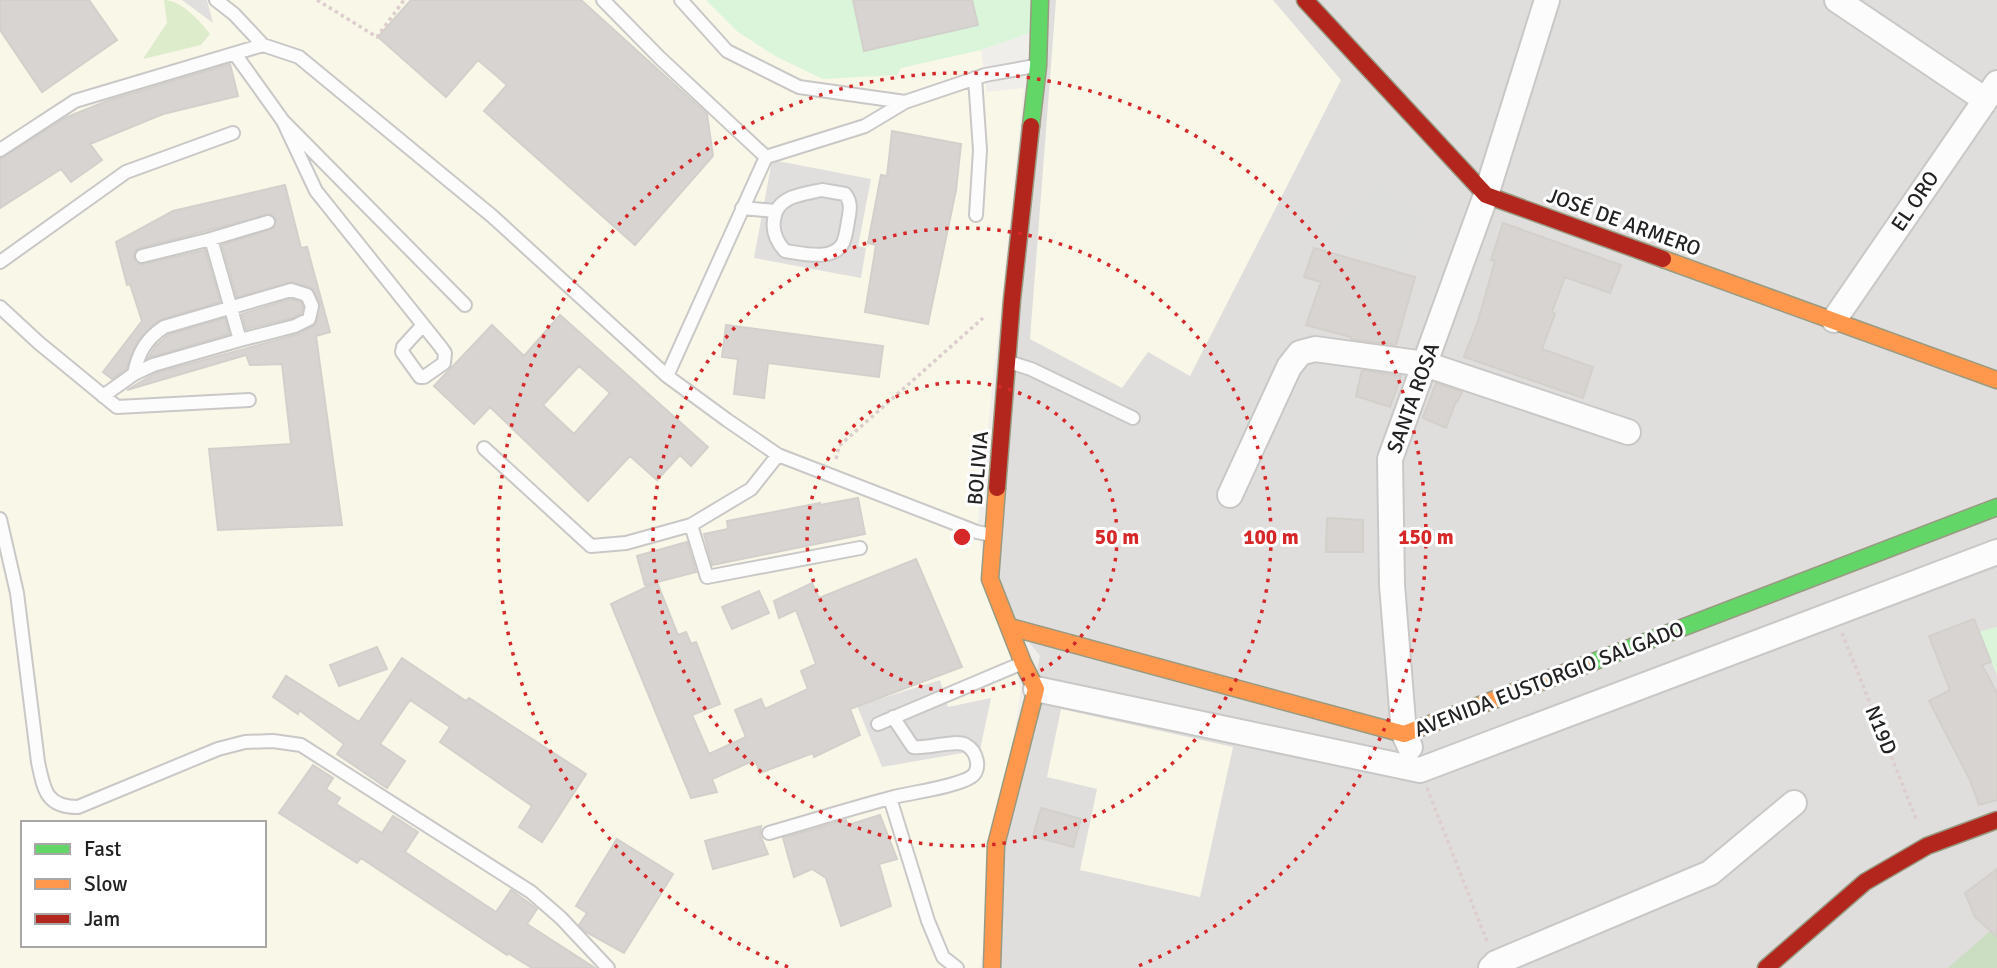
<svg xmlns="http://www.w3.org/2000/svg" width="1997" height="968" font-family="Signika,sans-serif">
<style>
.residential{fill:#dfdedc}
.education{fill:#f8f7e8;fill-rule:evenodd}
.religious{fill:#dededc}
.grass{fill:#ddeccb}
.forest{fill:#cbdec1}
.park{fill:#daf5da}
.parking{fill:#e0dfde}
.building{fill:#d7d4d2;stroke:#d3d0cc;stroke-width:2;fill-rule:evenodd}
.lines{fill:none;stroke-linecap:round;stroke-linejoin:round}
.lane-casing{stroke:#c9c8c7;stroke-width:16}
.street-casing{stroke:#c9c8c7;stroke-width:28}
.fast-casing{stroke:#999a82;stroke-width:19}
.slow-casing{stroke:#999a82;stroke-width:19}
.jam-casing{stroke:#999a82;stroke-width:19}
.path{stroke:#dccecd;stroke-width:3.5;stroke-dasharray:3.5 3.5;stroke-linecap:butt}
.lane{stroke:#fdfcfc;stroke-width:12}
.street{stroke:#fdfcfc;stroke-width:24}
.fast{stroke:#63d668;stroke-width:16}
.slow{stroke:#ff974d;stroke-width:16}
.jam{stroke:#b3261e;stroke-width:16}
.ring{fill:none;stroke:#d62828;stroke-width:3.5;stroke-dasharray:3.5 7}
.labels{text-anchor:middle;stroke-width:6;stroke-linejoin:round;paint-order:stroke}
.street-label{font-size:21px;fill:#222;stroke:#fff}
.centre{fill:#d62828;stroke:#fff;stroke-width:3.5}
.ring-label{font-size:21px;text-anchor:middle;font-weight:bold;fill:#d62828;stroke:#fff;stroke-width:6;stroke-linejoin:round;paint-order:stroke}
</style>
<rect width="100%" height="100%" fill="#f0eeeb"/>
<!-- residential -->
<path class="residential" d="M1039 0H1997V968H993L990 919 1040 656 989 591Z"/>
<!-- education -->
<path class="education" d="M0 0H1033L1030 33 981 50 987 92 1024 88 977 532 1021 689 980 968H0ZM23 823H264V945H23Z
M1056 0H1273L1341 80 1190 376 1148 352 1122 388 1030 339Z
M1061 709 1233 747 1200 897 1080 870 1097 789 1047 777Z"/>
<!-- religious -->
<path class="religious" d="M1383 186 1422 219 1395 272 1319 241Z"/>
<!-- grass -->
<path class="grass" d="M164 0C181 0 200 21 210 34L201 45 143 59 167 23Z"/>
<!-- forest -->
<path class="forest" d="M1997 928V968H1948L1990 931Z"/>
<!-- park -->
<path class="park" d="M706 0H1033L1030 33 981 50 901 68 897 75 823 79 777 57 738 32Z
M1997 627V676L1979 632Z"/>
<!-- parking -->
<path class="parking" d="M182 0H207L213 23Z
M772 160 871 179 858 246 866 248 861 278 754 258Z
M940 680 948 707 991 698 980 750 882 767 857 706Z"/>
<!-- building -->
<path class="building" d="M0 0H89L117 40 42 92 0 30Z
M411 0H581L707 114 713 156 635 245 484 111 507 85 478 60 446 97 378 37Z
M853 0H972L978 25 864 51Z
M230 64 238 96 163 114 90 144 102 160 71 182 61 169 0 208V159L65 118 107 101Z
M892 131 961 144 956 190 928 324 865 312 876 245 868 243 881 175 887 176Z
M285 185 301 248 307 247 330 332 316 336 342 525 218 530 209 449 291 444 282 364 250 365 246 355 127 390 156 373 299 334 316 324 320 302 312 288 293 282 237 297 222 245 274 228 276 220 271 214 140 248 136 250 133 257 140 265 205 250 220 302 159 320 137 342 126 369 112 379 103 372 142 321 130 284 127 285 116 242 173 211Z
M1503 223 1621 265 1610 293 1565 277 1552 312 1555 314 1542 349 1593 367 1583 398 1464 357 1478 321 1495 261 1491 260Z
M1314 248 1415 277 1396 345 1351 339V337L1306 325 1321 282 1304 277Z
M291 299 301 302 303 307 301 313 292 318 246 329 242 314Z
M560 315 708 447 691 466 680 455 657 480 630 456 588 501 490 407 474 424 434 386 492 325 524 356ZM579 366 610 393 574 434 543 405Z
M225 318 229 334 148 358 155 347 168 335Z
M726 325 883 346 879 377 768 363 764 398 734 394 738 359 722 357Z
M1362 370 1401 376 1390 407 1356 396Z
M1436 383 1462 392 1457 402 1456 401 1446 428 1423 418Z
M858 498 865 534 712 565 704 534 728 529 727 521 820 503V505Z
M1327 518 1363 520V552H1326Z
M687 542 696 572 645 585 637 556Z
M916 559 962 667 850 709 860 735 814 757 813 753 760 773 755 760 712 779 717 792 691 798 611 604 657 582 678 635 686 632 691 644 696 642 720 704 692 715 709 754 746 737 735 710 761 699 765 709 808 689 801 671 816 664 796 610 779 618 774 601 812 583 819 598Z
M759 591 769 613 732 629 722 607Z
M1974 619 1991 662 1982 665 1997 693V800L1979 805 1970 780 1929 701 1950 690 1929 636Z
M377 647 387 669 339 686 330 665Z
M402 658 466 701 469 698 586 774 542 842 519 827 532 806 440 742 450 727 410 700 380 744 405 761 387 788 337 754 344 744 299 710 298 714 273 697 286 676 359 722Z
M313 765 333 778 326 789 340 798 336 804 382 833 393 816 418 832 405 852 496 912 511 890 537 909 527 924 595 968H532L508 953 507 955 361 858 357 863 279 813Z
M1041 808 1081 819 1073 847 1033 836Z
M880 815 897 859 879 864 891 906 841 926 826 878 812 869 794 877 783 838 846 820 848 825Z
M761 826 760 835 768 854 713 869 705 841Z
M617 839 673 874 624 953 586 932 579 925 587 913 576 906Z
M1997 869V937L1975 917 1965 893Z"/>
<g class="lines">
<!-- lane casing -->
<g class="lane-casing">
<path id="lane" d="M216 0 234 14 263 45
M603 0 660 58 766 157
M681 0 727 51 799 87 905 102 985 75 1035 66
M235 54 283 121 465 305
M975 78 980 150 976 215
M283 121 316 191 440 346 445 353 444 363 424 377H420L402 352 403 347 423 325
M0 150 75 101 263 45 299 57 492 216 667 376 727 420 778 455 977 532 992 535
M822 190 845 194C852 203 850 210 848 221 847 227 846 236 843 243 833 262 801 253 785 251 777 242 772 232 774 220 776 196 803 194 822 190Z
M742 208 775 211
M211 239 268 222
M142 256 211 239 240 340
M0 262 126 172 233 133
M0 307 39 343 117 407 249 400
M1009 362 1031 369 1133 418
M667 376 766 157 865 126 905 102
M103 396 134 374 153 365 240 340 295 326 309 319 312 306 307 295 291 290 164 327C146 339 138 353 134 374
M484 448 591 546 626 543 691 525 751 489 778 455
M0 519 17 593 38 762C44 790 46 807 78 807L218 749 245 742 273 741 301 745 531 892 561 918 608 968
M691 525 707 577 860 548
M878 724 1020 664
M890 798 928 921 943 957 957 968
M769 833C811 821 852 808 894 797 914 792 955 787 971 777 982 770 977 751 966 745 956 739 928 749 913 747L893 717"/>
</g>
<!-- street casing -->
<g class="street-casing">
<path id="street" d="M1837 0 1984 99
M1834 320 1997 83
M1230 495 1289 367 1300 353 1315 349 1425 364 1628 432
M1036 689 1420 770 1997 552
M1410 747 1404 734 1392 585 1390 459 1486 195 1547 0
M1491 968 1496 963 1710 873 1794 803"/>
</g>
<!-- fast casing -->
<g class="fast-casing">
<path id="fast" d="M1031 126 1038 66 1040 0
M1585 665 1997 507"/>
</g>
<!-- slow casing -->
<g class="slow-casing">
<path id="slow" d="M1663 259 1997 380
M1010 627 1404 734 1585 665
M992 968 996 845 1036 689 1023 663 990 579 997 488"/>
</g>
<!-- jam casing -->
<g class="jam-casing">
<path id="jam" d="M1305 0 1486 195 1663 259
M997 488 1012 300 1031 126
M1766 968 1865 882 1927 846 1997 820"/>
</g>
<!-- path -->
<path class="path" d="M317 0 377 37 404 0
M836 459 839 446 983 318
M1842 633 1917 821
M1427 788 1488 944"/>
<!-- lane -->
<use href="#lane" class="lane"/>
<!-- street -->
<use href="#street" class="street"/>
<!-- fast -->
<use href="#fast" class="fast"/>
<!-- slow -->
<use href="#slow" class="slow"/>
<!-- jam -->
<use href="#jam" class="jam"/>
</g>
<!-- distance rings -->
<g class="ring">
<circle cx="962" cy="537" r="155"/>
<circle cx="962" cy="537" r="309"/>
<path d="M788 967A464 464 0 1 1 1136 967"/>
</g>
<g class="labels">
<!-- street labels -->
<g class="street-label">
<text transform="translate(1915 201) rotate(-56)" y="7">EL ORO</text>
<text transform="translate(1624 222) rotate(20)" y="7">JOSÉ DE ARMERO</text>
<text transform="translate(1413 398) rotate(-70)" y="7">SANTA ROSA</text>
<text transform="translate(978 468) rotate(-85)" y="7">BOLIVIA</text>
<text transform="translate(1549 679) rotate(-21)" y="7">AVENIDA EUSTORGIO SALGADO</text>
<text transform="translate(1881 730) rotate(68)" y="7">N19D</text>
</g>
</g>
<circle cx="962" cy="537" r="10" class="centre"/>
<g class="ring-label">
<text x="1117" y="544">50 m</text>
<text x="1271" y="544">100 m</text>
<text x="1426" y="544">150 m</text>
</g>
<!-- legend -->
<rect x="21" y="821" width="245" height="126" fill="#ffffff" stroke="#a7a7a7" stroke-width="2"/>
<rect x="35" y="844" width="35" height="10" fill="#63d668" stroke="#a7a7a7" stroke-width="2"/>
<text x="84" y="856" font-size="21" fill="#222222">Fast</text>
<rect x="35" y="879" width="35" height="10" fill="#ff974d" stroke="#a7a7a7" stroke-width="2"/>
<text x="84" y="891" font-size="21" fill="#222222">Slow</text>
<rect x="35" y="914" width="35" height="10" fill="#b3261e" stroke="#a7a7a7" stroke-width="2"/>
<text x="84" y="926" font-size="21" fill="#222222">Jam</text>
</svg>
